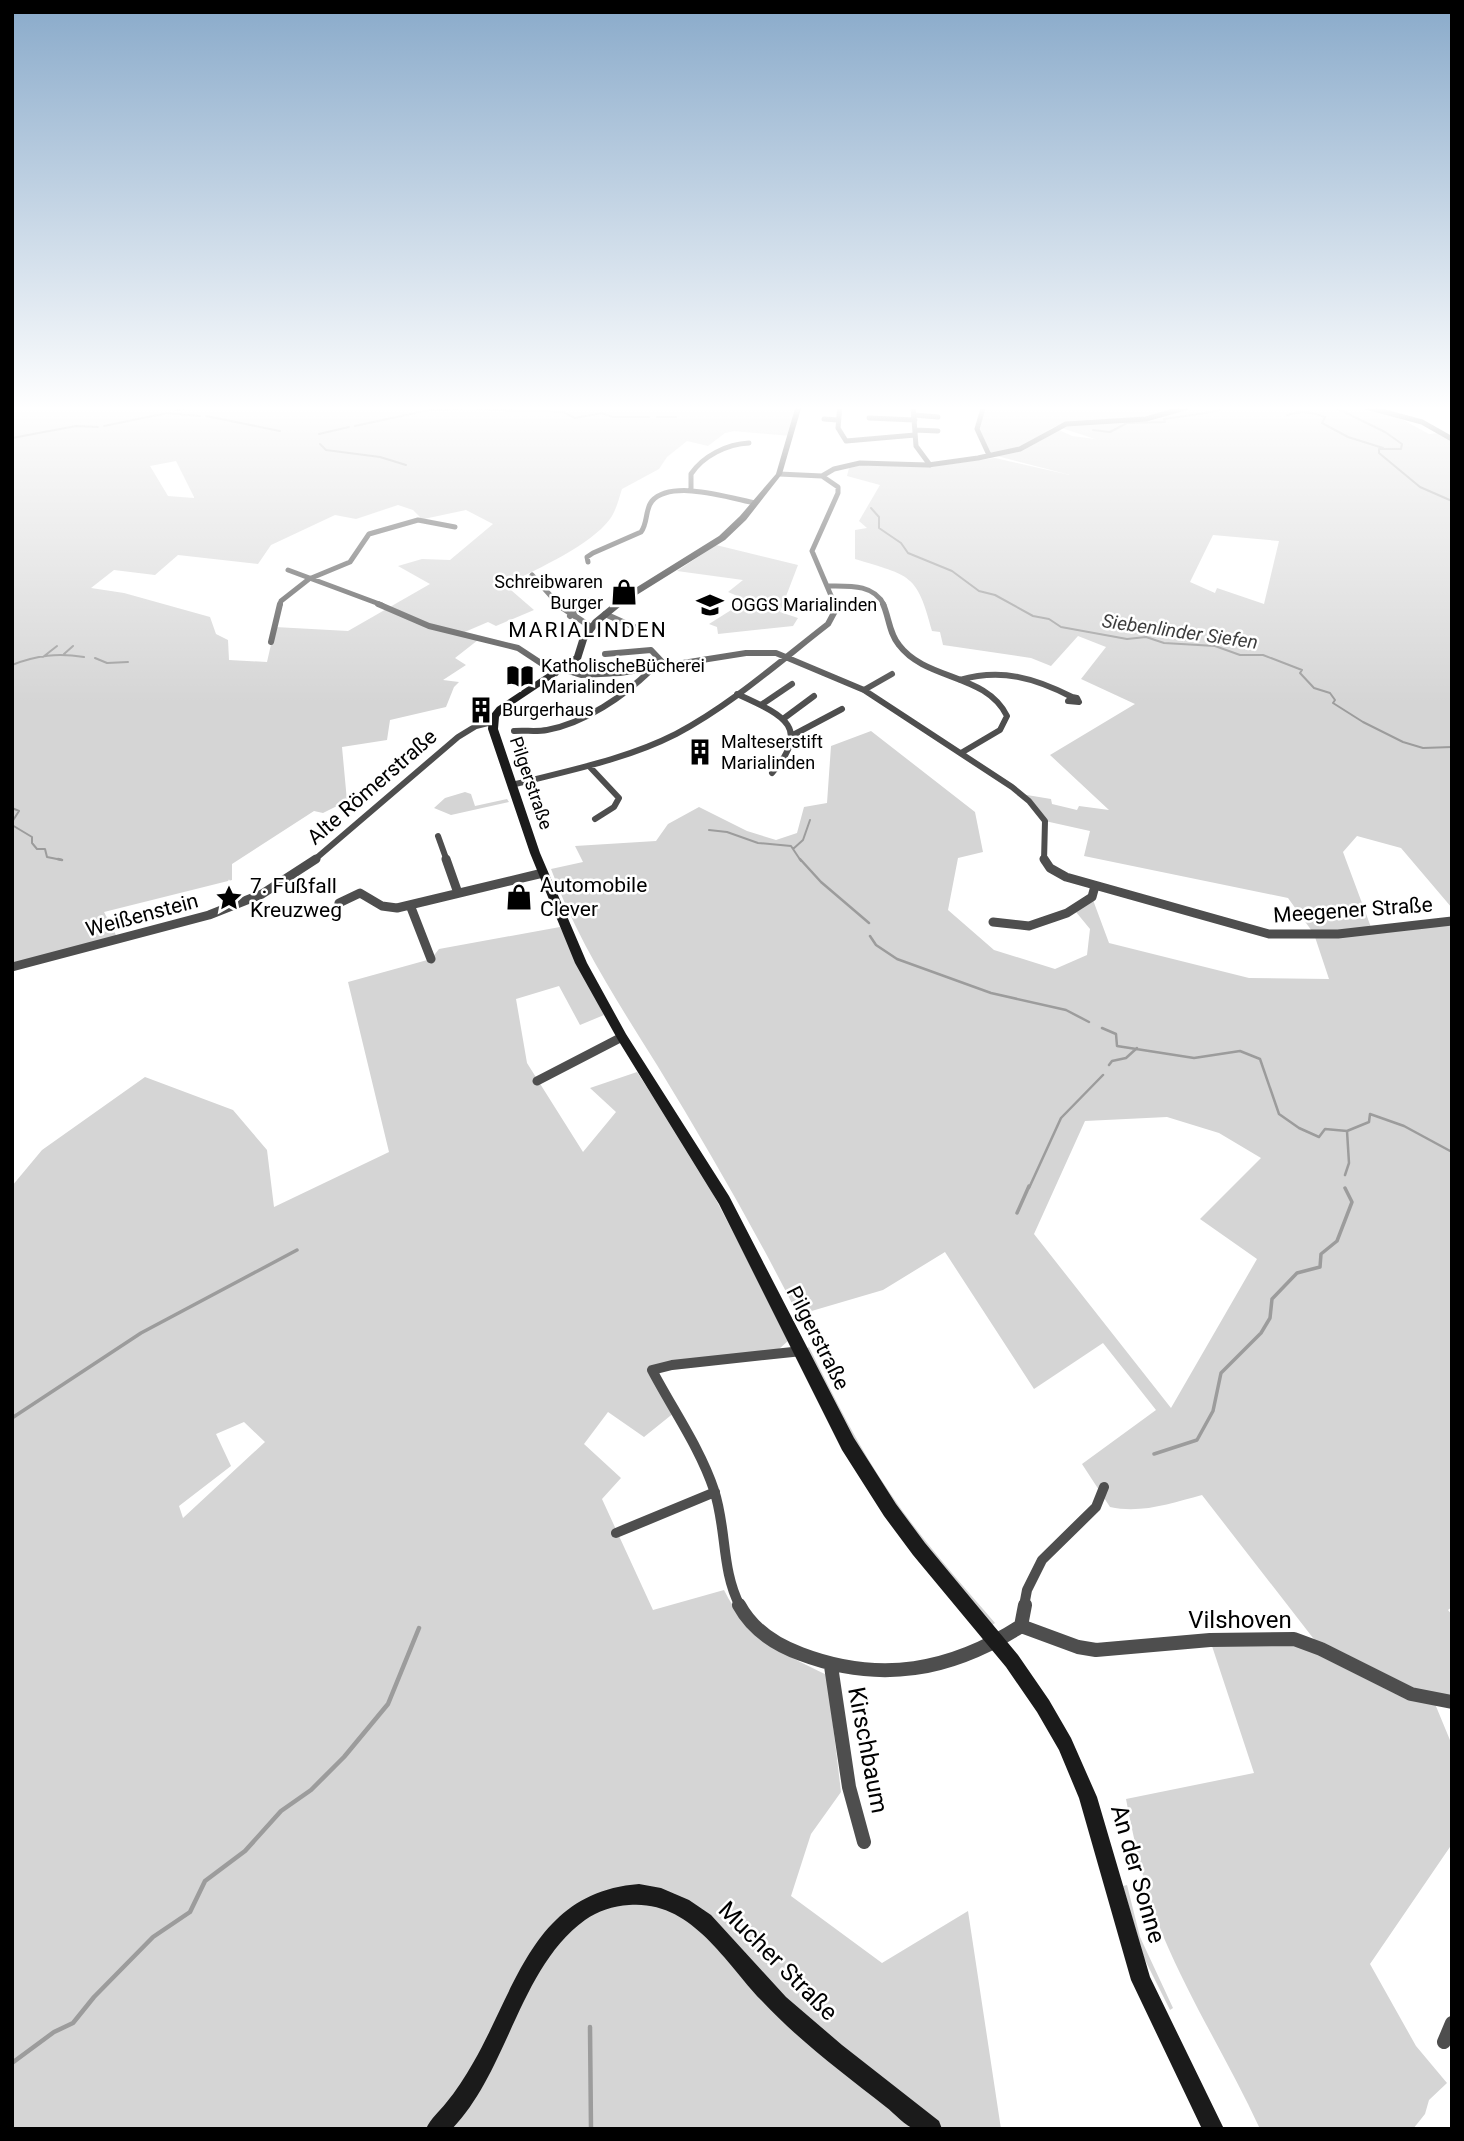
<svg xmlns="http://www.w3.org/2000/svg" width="1464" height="2141" font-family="Roboto,sans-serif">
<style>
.green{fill:#d5d5d5;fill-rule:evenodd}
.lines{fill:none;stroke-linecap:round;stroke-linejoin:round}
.stream-far3{stroke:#9c9c9c;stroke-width:2}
.stream-far2{stroke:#9c9c9c;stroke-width:2.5}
.stream-far1{stroke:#9c9c9c;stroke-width:3.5}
.stream{stroke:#9c9c9c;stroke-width:4.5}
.minor-far4{stroke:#4e4e4e;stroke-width:5}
.minor-far3{stroke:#4e4e4e;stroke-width:6}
.minor-far2{stroke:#4e4e4e;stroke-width:9}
.minor-far1{stroke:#4e4e4e;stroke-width:10}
.minor{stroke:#4e4e4e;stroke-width:14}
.secondary{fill:#1b1b1b;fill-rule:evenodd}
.labels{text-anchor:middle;stroke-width:5;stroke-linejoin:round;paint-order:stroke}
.far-poi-label{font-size:18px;fill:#000;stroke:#fff;text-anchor:start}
.far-street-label{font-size:18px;fill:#000;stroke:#fff}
.far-water-label{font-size:19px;font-style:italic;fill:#3d3d3d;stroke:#fff}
.far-quarter-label{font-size:21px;letter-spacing:2px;fill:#000;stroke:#fff}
.street-label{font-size:21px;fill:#000;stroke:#fff}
.poi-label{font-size:21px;fill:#000;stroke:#fff;text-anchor:start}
.near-street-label{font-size:24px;fill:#000;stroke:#fff}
</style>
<rect width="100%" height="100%" fill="#fff"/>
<!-- green -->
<path class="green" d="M12 405H799L791 436 734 431 725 433 708 446 687 441 667 457 659 469 622 489C619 498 616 511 610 519 590 546 535 570 505 585L534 610 496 626 488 622 460 634 478 640 455 658 466 665 443 680 459 682 454 687 446 707 390 720 387 740 342 747 347 801 323 813 314 811 232 864V880L104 912 117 937 12 965ZM176 461 194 497V498L168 496 150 466ZM398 505 413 510 420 517 419 520 466 510 493 524 450 560 422 559 398 566 430 584 348 631 275 627 267 662 229 660 228 640 216 634 210 617 124 593 91 588 114 570 155 575 178 555 258 564 271 545 335 515 356 519Z
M987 405H1355L1396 416 1429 434 1440 433 1452 441V908L1401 848 1357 836 1343 852 1372 930 1452 921V1607L1448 1610 1452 1615V1701L1433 1699 1452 1745V1844L1370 1964 1416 2046 1447 2083 1429 2100 1425 2114 1413 2129H1260C1230 2064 1192 2004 1164 1938 1146 1895 1135 1846 1126 1799L1254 1773 1210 1640 1320 1647 1202 1495C1172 1503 1141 1514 1110 1507L1082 1464 1156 1410 1103 1343 1034 1389 945 1252 883 1290 798 1315C755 1230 707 1147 657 1065 617 1001 577 940 551 869L583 862 575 846 656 841 668 824 699 807 747 831 776 840 797 833 804 807 827 803 831 746 871 731 975 812 983 852 958 858 948 910 994 950 1055 969 1087 955 1090 929 1076 912 1093 900 1109 943 1249 978 1329 979 1314 934 1288 898 1084 856 1090 831 1045 821 1021 794 1051 799 1052 804 1077 810 1079 806 1109 810 1050 755 1135 704 1081 679 1106 647 1078 636 1051 666 1031 658 943 645 940 632 932 631C917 573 910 576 855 559V530L867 528 859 521 880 485 847 476 849 468 861 465 929 467 995 458 1070 475 997 456 1021 450 1059 430 1072 436 1095 439 1056 426C1037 436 1012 459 989 452L978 429ZM1213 535 1279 541 1264 604 1217 588 1215 593 1190 582ZM1167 1117 1219 1133 1261 1158 1200 1219 1257 1259 1171 1408 1034 1234 1085 1121Z
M716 545 798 565 780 612 798 618 793 626 718 634 717 627 709 624 747 600 728 592 743 580 677 571Z
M465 792 471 794 475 806 507 799 509 802 451 815 434 808 445 798Z
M560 927 604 1015 580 1025 559 986 516 999 527 1063 583 1152 616 1112 590 1088 637 1072 698 1165 789 1340 779 1349 652 1370 675 1412 644 1437 608 1412 584 1444 621 1478 602 1499 653 1610 724 1590C748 1638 780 1652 827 1675L841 1792 811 1834 791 1896 882 1963 968 1911 1001 2129H12V1186L42 1150 145 1077 233 1110 267 1150 274 1207 389 1152 348 982 431 959 439 949ZM244 1422 265 1442 183 1518 179 1506 231 1466 216 1434Z
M809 1347C834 1397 859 1448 890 1493 921 1539 959 1581 995 1623L992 1625 926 1547 873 1474 806 1349Z
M1127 1885 1140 1937 1173 2008 1170 2010 1144 1958 1123 1886Z"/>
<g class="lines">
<!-- stream-far3 -->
<path class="stream-far3" d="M1330 405 1385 432 1402 444 1401 449H1379V453L1420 487 1452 501
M476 409 563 412 575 418 602 413 613 417H649
M176 410 214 405
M1287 415C1300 411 1312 412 1325 417L1322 423 1348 437 1383 448
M206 416 280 431
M657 417H676
M104 426 167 413 200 416
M355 426 429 410 462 409
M1093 430 1110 432 1127 423 1165 422 1164 419 1212 412 1235 405
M319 434 349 427
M12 438 76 426 98 427
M320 444 326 450 380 457 406 465
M871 508 879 517V528L901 543 908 553 952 571 979 591 995 595 1033 616 1049 619 1061 627 1127 639 1146 637 1164 643 1215 646 1240 655H1263L1302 670 1300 673 1314 688 1330 693 1335 700 1333 703 1363 722 1403 742 1423 748 1452 747
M64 654 73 646
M43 657 57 646
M95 658 107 663 128 662
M12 665C37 655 58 653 84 657
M12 808 19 811 12 822
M12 825 32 837V843L37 849H45L47 857 62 860
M709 830 727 832 758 843 791 846 801 861
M793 849 803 840 810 820"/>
<!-- stream-far2 -->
<path class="stream-far2" d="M58 859 62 860
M800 859 821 882 869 923
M870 936 876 945 897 959 991 993 1066 1010 1089 1022
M1102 1028 1116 1034 1117 1046 1194 1058 1240 1051 1260 1059 1279 1114 1299 1128 1319 1137 1325 1129 1347 1131 1369 1122 1370 1114 1404 1126 1452 1152
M1109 1065 1112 1061 1126 1058 1137 1048
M1345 1175 1349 1163 1347 1131
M1029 1188 1061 1118 1103 1075"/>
<!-- stream-far1 -->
<path class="stream-far1" d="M1017 1213 1029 1186
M12 1418 141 1333 297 1250
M1154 1454 1197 1440 1213 1411 1221 1373 1261 1333 1270 1318 1272 1299 1297 1273 1320 1267 1321 1254 1337 1241 1352 1202 1345 1188"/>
<!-- stream -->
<path class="stream" d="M590 2027 591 2129
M12 2063 54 2032 73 2023 94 1997 153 1937 190 1912 205 1881 245 1851 281 1811 311 1790 344 1757 388 1704 419 1628"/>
<!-- minor-far4 -->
<path class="minor-far4" d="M840 405 838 428 846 441 915 435
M916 405 913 406 916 446 930 465
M984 405 977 429 989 455
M1359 405 1422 422 1452 439
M915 415 938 417
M869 418 915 420
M824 419 838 420
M915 430 938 431
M779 474 822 476 838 487V493L812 551 835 605
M822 476 834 469 860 463 928 465 978 458 1020 449 1066 424 1146 419 1195 405
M691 491V474C703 456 727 444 749 443
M588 562 587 557 593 553 641 532C648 523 645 509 652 501 672 479 730 498 755 503
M288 570 382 605
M532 575 559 605
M828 586C849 586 874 584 884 605
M280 605 281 601 309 579 350 562 369 534 418 520 455 527
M581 605 587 600"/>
<!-- minor-far3 -->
<path class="minor-far3" d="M378 604 429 626 518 648 556 673
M557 604 591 627
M883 604C889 617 889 633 899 645 926 681 986 673 1007 716L1000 730 961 753
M605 614 634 627
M570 616 583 604
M271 642 280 604
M605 654 651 650 666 666
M562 669 581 675 620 673 746 653H776L864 690 1012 787 1029 801 1045 821 1044 861
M960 680C1001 668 1035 678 1072 697
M864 690 892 674
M737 694C780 714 814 726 772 773
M1072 697 1077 698 1079 702 1068 701Z
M761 705 792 684
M783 719 814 696
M514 731C525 730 536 732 547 730 585 723 624 696 651 670
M793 735 842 709
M589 766 619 798 614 807 595 819
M512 785C566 771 625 760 676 734 731 705 779 662 828 624L835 611V604
M438 836 447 861
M313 861 458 737 476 726 492 722"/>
<!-- minor-far2 -->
<path class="minor-far2" d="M446 859 458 893
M1044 859 1050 868 1066 877 1269 934H1338L1452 921
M339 903 360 893 382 906 397 908 543 873
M410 905 431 959
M993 922 1029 926 1067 913 1092 897 1095 886
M12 967 209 915 262 894 316 859
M537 1081 622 1037"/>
<!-- minor-far1 -->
<path class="minor-far1" d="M616 1533 715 1492
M740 1606C721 1570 727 1529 714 1490 700 1448 673 1410 652 1370L672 1365 802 1351
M1024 1606 1027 1590 1042 1560 1096 1507 1104 1487"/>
<!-- minor -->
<path class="minor" d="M739 1605C752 1629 776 1645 801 1654 880 1684 951 1671 1021 1626L1025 1605
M1021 1626 1078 1647 1096 1650 1210 1640 1294 1639 1321 1649 1411 1694 1452 1702
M831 1666 849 1787 864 1842
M1444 2042 1452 2023"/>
<!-- secondary -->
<path class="secondary" d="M796 405H802L782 474 746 520 725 540 627 601 599 624 587 640 581 659 503 711 499 717 498 729 540 853 587 963 626 1034 729 1196 854 1438 896 1504 925 1543 1018 1655 1049 1700 1071 1738 1097 1797 1150 1977 1224 2129H1202L1131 1980 1079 1798 1059 1750 1037 1712 1006 1667 913 1555 884 1516 842 1450 719 1204 618 1040 575 963 530 853 488 729 489 717 497 707 574 656 579 640 593 620 621 597 719 536 740 516 776 474Z
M639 1884 661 1888 689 1900 711 1915 786 1997 842 2045 939 2121 942 2129C934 2129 923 2131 915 2129 906 2127 894 2113 886 2107 843 2073 798 2040 761 2000 724 1961 691 1900 629 1905 613 1906 598 1911 585 1920 519 1968 509 2069 452 2129H426C431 2118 439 2112 446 2103 456 2091 465 2077 473 2063 517 1987 534 1892 639 1884Z"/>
</g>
<!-- sky -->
<linearGradient id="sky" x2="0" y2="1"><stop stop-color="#89aaca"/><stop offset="0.58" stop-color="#fff"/><stop offset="1" stop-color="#fff" stop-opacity="0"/></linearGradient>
<rect width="1464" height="704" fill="url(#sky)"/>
<!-- icons -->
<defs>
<g id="shop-bare" transform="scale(2.1)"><path d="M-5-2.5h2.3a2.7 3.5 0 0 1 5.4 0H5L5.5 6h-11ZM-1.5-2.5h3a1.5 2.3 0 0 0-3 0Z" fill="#000" stroke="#fff" stroke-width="2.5" paint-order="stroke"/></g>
<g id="school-bare" transform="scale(2.1)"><path d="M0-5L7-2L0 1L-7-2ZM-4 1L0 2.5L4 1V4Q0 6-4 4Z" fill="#000" stroke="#fff" stroke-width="2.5" paint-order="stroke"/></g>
<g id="library-bare" transform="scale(2.1)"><path d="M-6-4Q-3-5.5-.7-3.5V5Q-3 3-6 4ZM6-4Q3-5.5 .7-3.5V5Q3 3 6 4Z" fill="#000" stroke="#fff" stroke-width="2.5" paint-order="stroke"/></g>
<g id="building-bare" transform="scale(2.1)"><path d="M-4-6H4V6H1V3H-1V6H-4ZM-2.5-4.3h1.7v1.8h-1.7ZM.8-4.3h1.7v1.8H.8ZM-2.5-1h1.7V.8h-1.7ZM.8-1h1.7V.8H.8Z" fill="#000" stroke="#fff" stroke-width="2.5" paint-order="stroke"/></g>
<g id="sight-bare" transform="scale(2.1)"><path d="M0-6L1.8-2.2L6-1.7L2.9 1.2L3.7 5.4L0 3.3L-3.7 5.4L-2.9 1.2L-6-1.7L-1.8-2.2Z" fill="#000" stroke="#fff" stroke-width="2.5" paint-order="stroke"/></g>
</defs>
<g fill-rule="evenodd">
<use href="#shop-bare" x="624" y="592"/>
<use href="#school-bare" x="710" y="605"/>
<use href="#library-bare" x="520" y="676"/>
<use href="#building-bare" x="481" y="710"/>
<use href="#building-bare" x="700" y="752"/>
<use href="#shop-bare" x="519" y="897"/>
<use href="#sight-bare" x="229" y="898"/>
</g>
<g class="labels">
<!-- far-poi labels -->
<g class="far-poi-label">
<text x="603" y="588" text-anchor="end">Schreibwaren<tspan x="603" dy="21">Burger</tspan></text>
<text x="731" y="611">OGGS Marialinden</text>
<text x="541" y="672">KatholischeBücherei<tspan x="541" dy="21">Marialinden</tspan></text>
<text x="502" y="716">Burgerhaus</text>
<text x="721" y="748">Malteserstift<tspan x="721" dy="21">Marialinden</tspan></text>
</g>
<!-- far-street labels -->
<g class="far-street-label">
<text transform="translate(531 783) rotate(71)" y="6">Pilgerstraße</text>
</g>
<!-- far-water labels -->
<g class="far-water-label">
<text transform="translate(1180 631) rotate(8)" y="7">Siebenlinder Siefen</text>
</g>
<!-- far-quarter labels -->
<g class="far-quarter-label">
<text x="588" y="637">MARIALINDEN</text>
</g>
<!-- street labels -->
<g class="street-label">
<text transform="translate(372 787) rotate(-41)" y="7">Alte Römerstraße</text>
<text transform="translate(1353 910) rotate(-4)" y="7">Meegener Straße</text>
<text transform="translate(142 915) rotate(-15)" y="7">Weißenstein</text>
<text transform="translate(818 1338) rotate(63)" y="7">Pilgerstraße</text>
</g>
<!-- poi labels -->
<g class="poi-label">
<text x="540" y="892">Automobile<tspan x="540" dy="24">Clever</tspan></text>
<text x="250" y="893">7. Fußfall<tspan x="250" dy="24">Kreuzweg</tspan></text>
</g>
<!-- near-street labels -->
<g class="near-street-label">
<text x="1240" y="1628">Vilshoven</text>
<text transform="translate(868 1750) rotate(79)" y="8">Kirschbaum</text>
<text transform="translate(1138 1874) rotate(74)" y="8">An der Sonne</text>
<text transform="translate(778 1961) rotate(45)" y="8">Mucher Straße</text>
</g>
</g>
<!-- border -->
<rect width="1464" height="2141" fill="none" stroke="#000000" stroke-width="28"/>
</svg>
